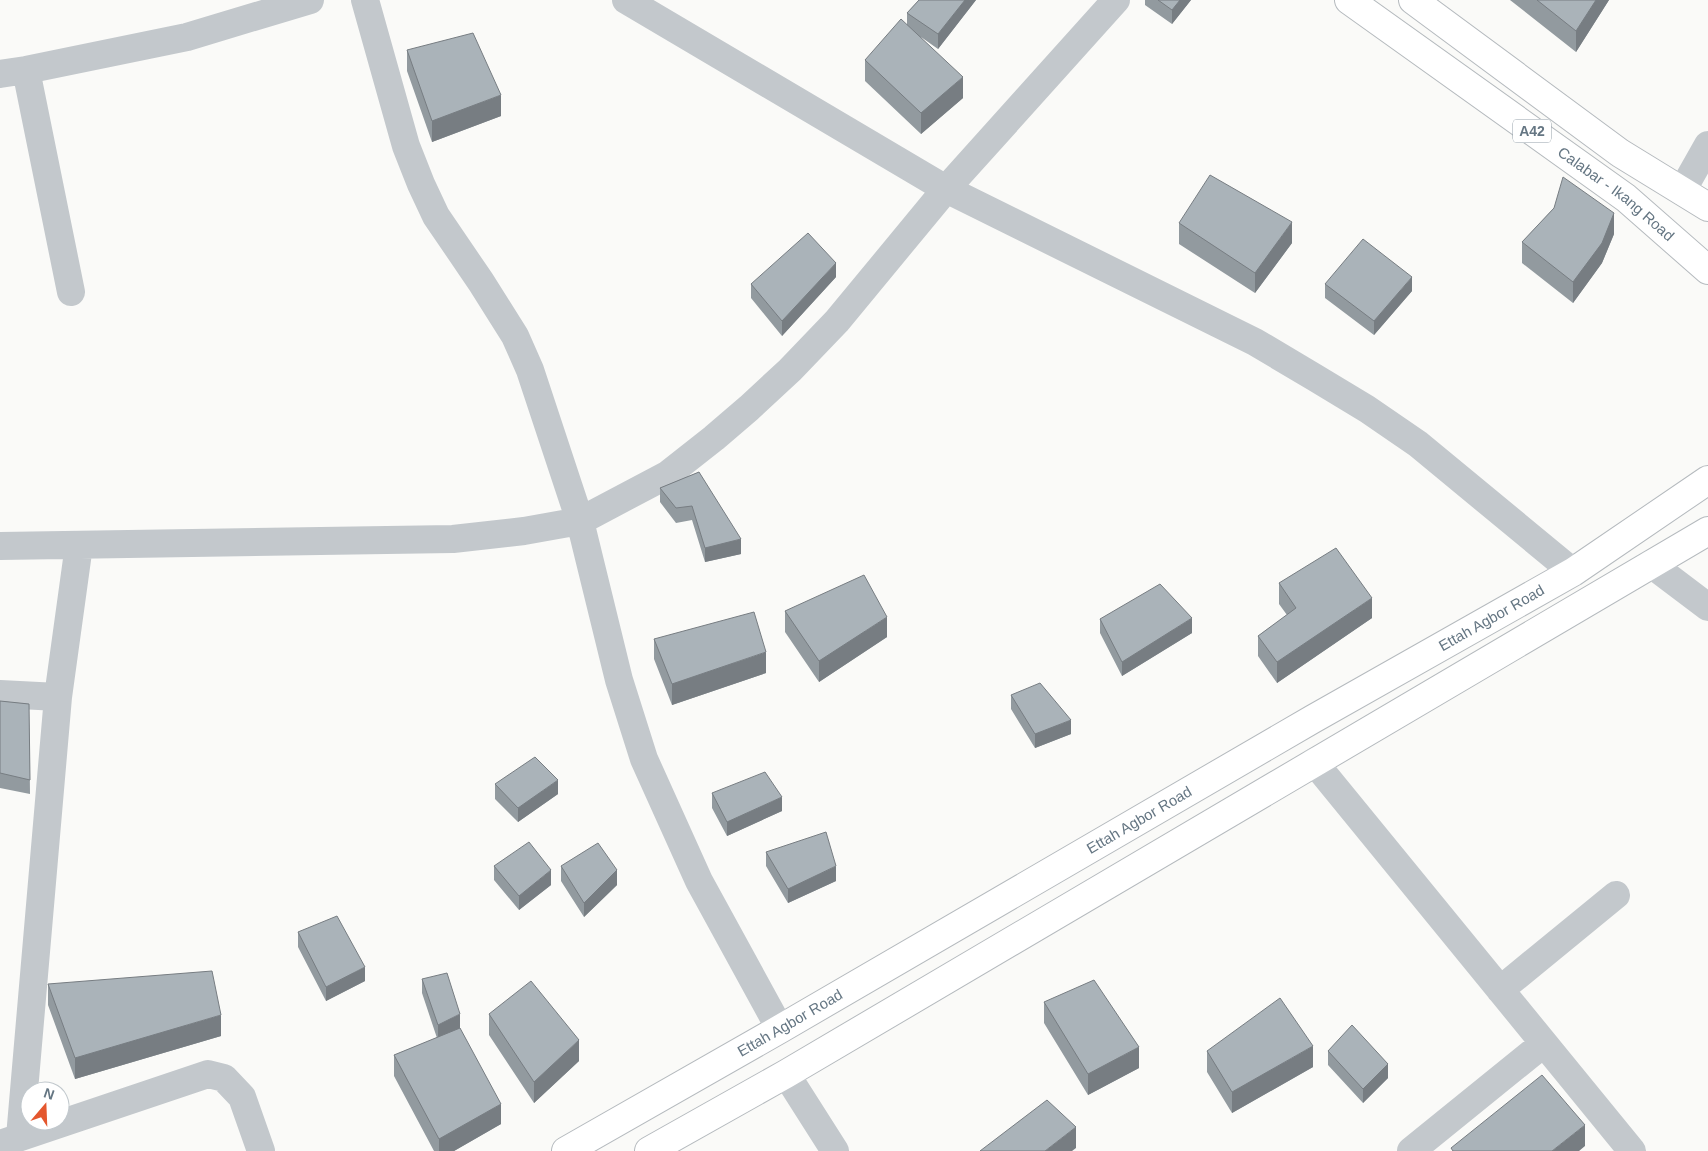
<svg xmlns="http://www.w3.org/2000/svg" width="1708" height="1151" font-family="Helvetica,sans-serif">
<style>
.lines{fill:none;stroke-linecap:round;stroke-linejoin:round}
.major-casing{stroke:#b5babe;stroke-width:30}
.minor{stroke:#c3c8cc;stroke-width:28}
.major{stroke:#fff;stroke-width:28}
.wall{fill:#929a9f}
.shaded-wall{fill:#777d82}
.building{fill:#aab3b9;stroke:#777d82}
.labels{text-anchor:middle;stroke-width:5;stroke-linejoin:round;paint-order:stroke}
.shield{fill:#fff;stroke:#939fa8;stroke-width:1}
.shield-label{font-size:14px;font-weight:bold;fill:#657683}
.street-label{font-size:15px;fill:#657683;stroke:#fff}
</style>
<rect width="100%" height="100%" fill="#fafaf8"/>
<g class="lines">
<!-- major casing -->
<g class="major-casing">
<g id="major">
<path id="s1" d="M1349 0 1626 198 1708 270"/>
<path d="M1413 0 1620 153 1708 207"/>
<path id="s2" d="M566 1151 780 1029 1313 719 1573 572 1708 480"/>
<path d="M649 1151 786 1074 1708 531"/>
</g>
</g>
<!-- minor -->
<path class="minor" d="M365 0 406 146 421 184 436 216 481 282 515 336 530 370 580 521 619 680 644 759 699 881 780 1029
M626 0 946 189 1255 342 1314 377 1367 409 1418 444 1573 572
M26 70 71 292
M0 74 26 70 187 37 310 0
M1682 191 1708 145
M0 546 453 539 524 531 580 521 667 475 714 438 749 408 790 370 837 321 946 189 1116 0
M1651 564 1708 607
M0 694 58 697
M1314 762 1632 1151
M1500 990 1616 895
M786 1074 835 1151
M20 1137 58 697 79 545
M0 1144 208 1074 224 1078 242 1097 261 1151
M1411 1151 1543 1044"/>
<!-- major -->
<use href="#major" class="major"/>
</g>
<!-- wall -->
<path class="wall" d="M919 0H976L938 49 921 37 963 98 921 134 865 81V60L907 24V13Z
M1145 0H1191L1172 24 1145 5Z
M1510 0H1609L1576 52Z
M407 50 501 116 432 142 407 71Z
M1554 208 1614 234 1602 263 1573 303 1522 263V242Z
M1179 223 1292 243 1255 293 1179 244Z
M836 277 782 336 751 298V284Z
M1325 284 1412 291 1374 335 1325 298Z
M699 472 741 554 705 562 692 520 676 523 660 502V488Z
M1279 583 1372 618 1277 683 1258 656V636L1287 615 1279 604Z
M785 611 887 637 819 682 785 632Z
M1100 619 1192 633 1122 676 1100 633Z
M654 639 766 673 672 705 654 659Z
M1011 695 1071 734 1035 748 1011 709Z
M0 701 29 704 30 794 0 788Z
M495 784 558 794 518 822 495 799Z
M712 793 782 811 727 836 712 808Z
M766 852 836 881 788 903 766 866Z
M494 866 551 885 519 910 494 880Z
M561 866 617 885 584 917 561 881Z
M298 932 365 981 326 1001 298 947Z
M422 979 460 1028 501 1124 454 1151H434L394 1076V1055L437 1038 422 993Z
M48 984 221 1036 75 1079 48 1005Z
M1044 1002 1139 1068 1088 1095 1044 1023Z
M489 1014 579 1061 534 1103 489 1035Z
M1207 1051 1313 1067 1232 1113 1207 1072Z
M1328 1051 1388 1078 1363 1103 1328 1065Z"/>
<!-- shaded-wall -->
<path class="shaded-wall" d="M965 0H976L938 49V34Z
M1180 0H1191L1172 24V10Z
M1596 0H1609L1576 52V31Z
M963 77V98L921 134V113Z
M501 95V116L432 142V121Z
M1614 213V234L1602 263 1573 303V282Z
M1292 222V243L1255 293V273Z
M836 263V277L782 336V321Z
M1412 277V291L1374 335V321Z
M741 539V554L705 562V548Z
M1372 598V618L1277 683V662Z
M887 617V637L819 682V661Z
M1192 618V633L1122 676V662Z
M766 652V673L672 705V684Z
M1071 720V734L1035 748V734Z
M558 780V794L518 822V808Z
M782 797V811L727 836V822Z
M836 866V881L788 903V889Z
M551 870V885L519 910V896Z
M617 870V885L584 917V903Z
M365 967V981L326 1001V987Z
M460 1014V1029L438 1039V1025Z
M221 1015V1036L75 1079V1058Z
M579 1040V1061L534 1103V1082Z
M1313 1046V1067L1232 1113V1092Z
M1139 1047V1068L1088 1095V1074Z
M1388 1064V1078L1363 1103V1089Z
M501 1104V1124L454 1151H439V1139Z
M1585 1125V1146L1579 1151H1552Z
M1076 1127V1148L1072 1151H1045Z"/>
<!-- building -->
<path class="building" d="M919 0H965L938 34 907 13Z
M1158 0H1180L1172 10Z
M1537 0H1596L1576 31Z
M901 19 963 77 921 113 865 60Z
M473 33 501 95 432 121 407 50Z
M1210 175 1292 222 1255 273 1179 223Z
M1563 177 1614 213 1602 243 1573 282 1522 242 1554 208Z
M808 233 836 263 782 321 751 284Z
M1363 239 1412 277 1374 321 1325 284Z
M699 472 741 539 705 548 692 506 676 508 660 488Z
M1336 548 1372 598 1277 662 1258 636 1296 608 1279 583Z
M864 575 887 617 819 661 785 611Z
M1160 584 1192 618 1122 662 1100 619Z
M754 612 766 652 672 684 654 639Z
M1040 683 1071 720 1035 734 1011 695Z
M0 701 29 704 30 780 0 773Z
M535 757 558 780 518 808 495 784Z
M765 772 782 797 727 822 712 793Z
M826 832 836 866 788 889 766 852Z
M529 842 551 870 519 896 494 866Z
M598 843 617 870 584 903 561 866Z
M337 916 365 967 326 987 298 932Z
M212 971 221 1015 75 1058 48 984Z
M447 973 460 1014 438 1025 422 979Z
M1094 980 1139 1047 1088 1074 1044 1002Z
M531 981 579 1040 534 1082 489 1014Z
M1280 998 1313 1046 1232 1092 1207 1051Z
M1352 1025 1388 1064 1363 1089 1328 1051Z
M460 1028 501 1104 439 1139 394 1055Z
M1542 1075 1585 1125 1552 1151H1453L1451 1148Z
M1047 1100 1076 1127 1045 1151H980Z"/>
<g class="labels">
<!-- shield labels -->
<rect class="shield" x="1513" y="119.5" width="38" height="23" rx="4"/>
<g class="shield-label">
<text x="1532" y="136">A42</text>
</g>
<!-- street labels -->
<g class="street-label">
<text dy="5" stroke="none"><textPath href="#s1" startOffset="330">Calabar - Ikang Road</textPath></text>
<text dy="5" stroke="none"><textPath href="#s2" startOffset="1068">Ettah Agbor Road</textPath></text>
<text dy="5" stroke="none"><textPath href="#s2" startOffset="662">Ettah Agbor Road</textPath></text>
<text dy="5" stroke="none"><textPath href="#s2" startOffset="258">Ettah Agbor Road</textPath></text>
</g>
</g>
<!-- north arrow -->
<g transform="translate(45 1106) rotate(19)"><circle r="24" fill="#ffffff" stroke="#c1c8cd"/>
<path d="M0-4L9 19L0 12L-9 19Z" fill="#e4572e"/>
<text y="-8" font-size="14" font-weight="bold" text-anchor="middle" fill="#657683">N</text>
</g>
</svg>
